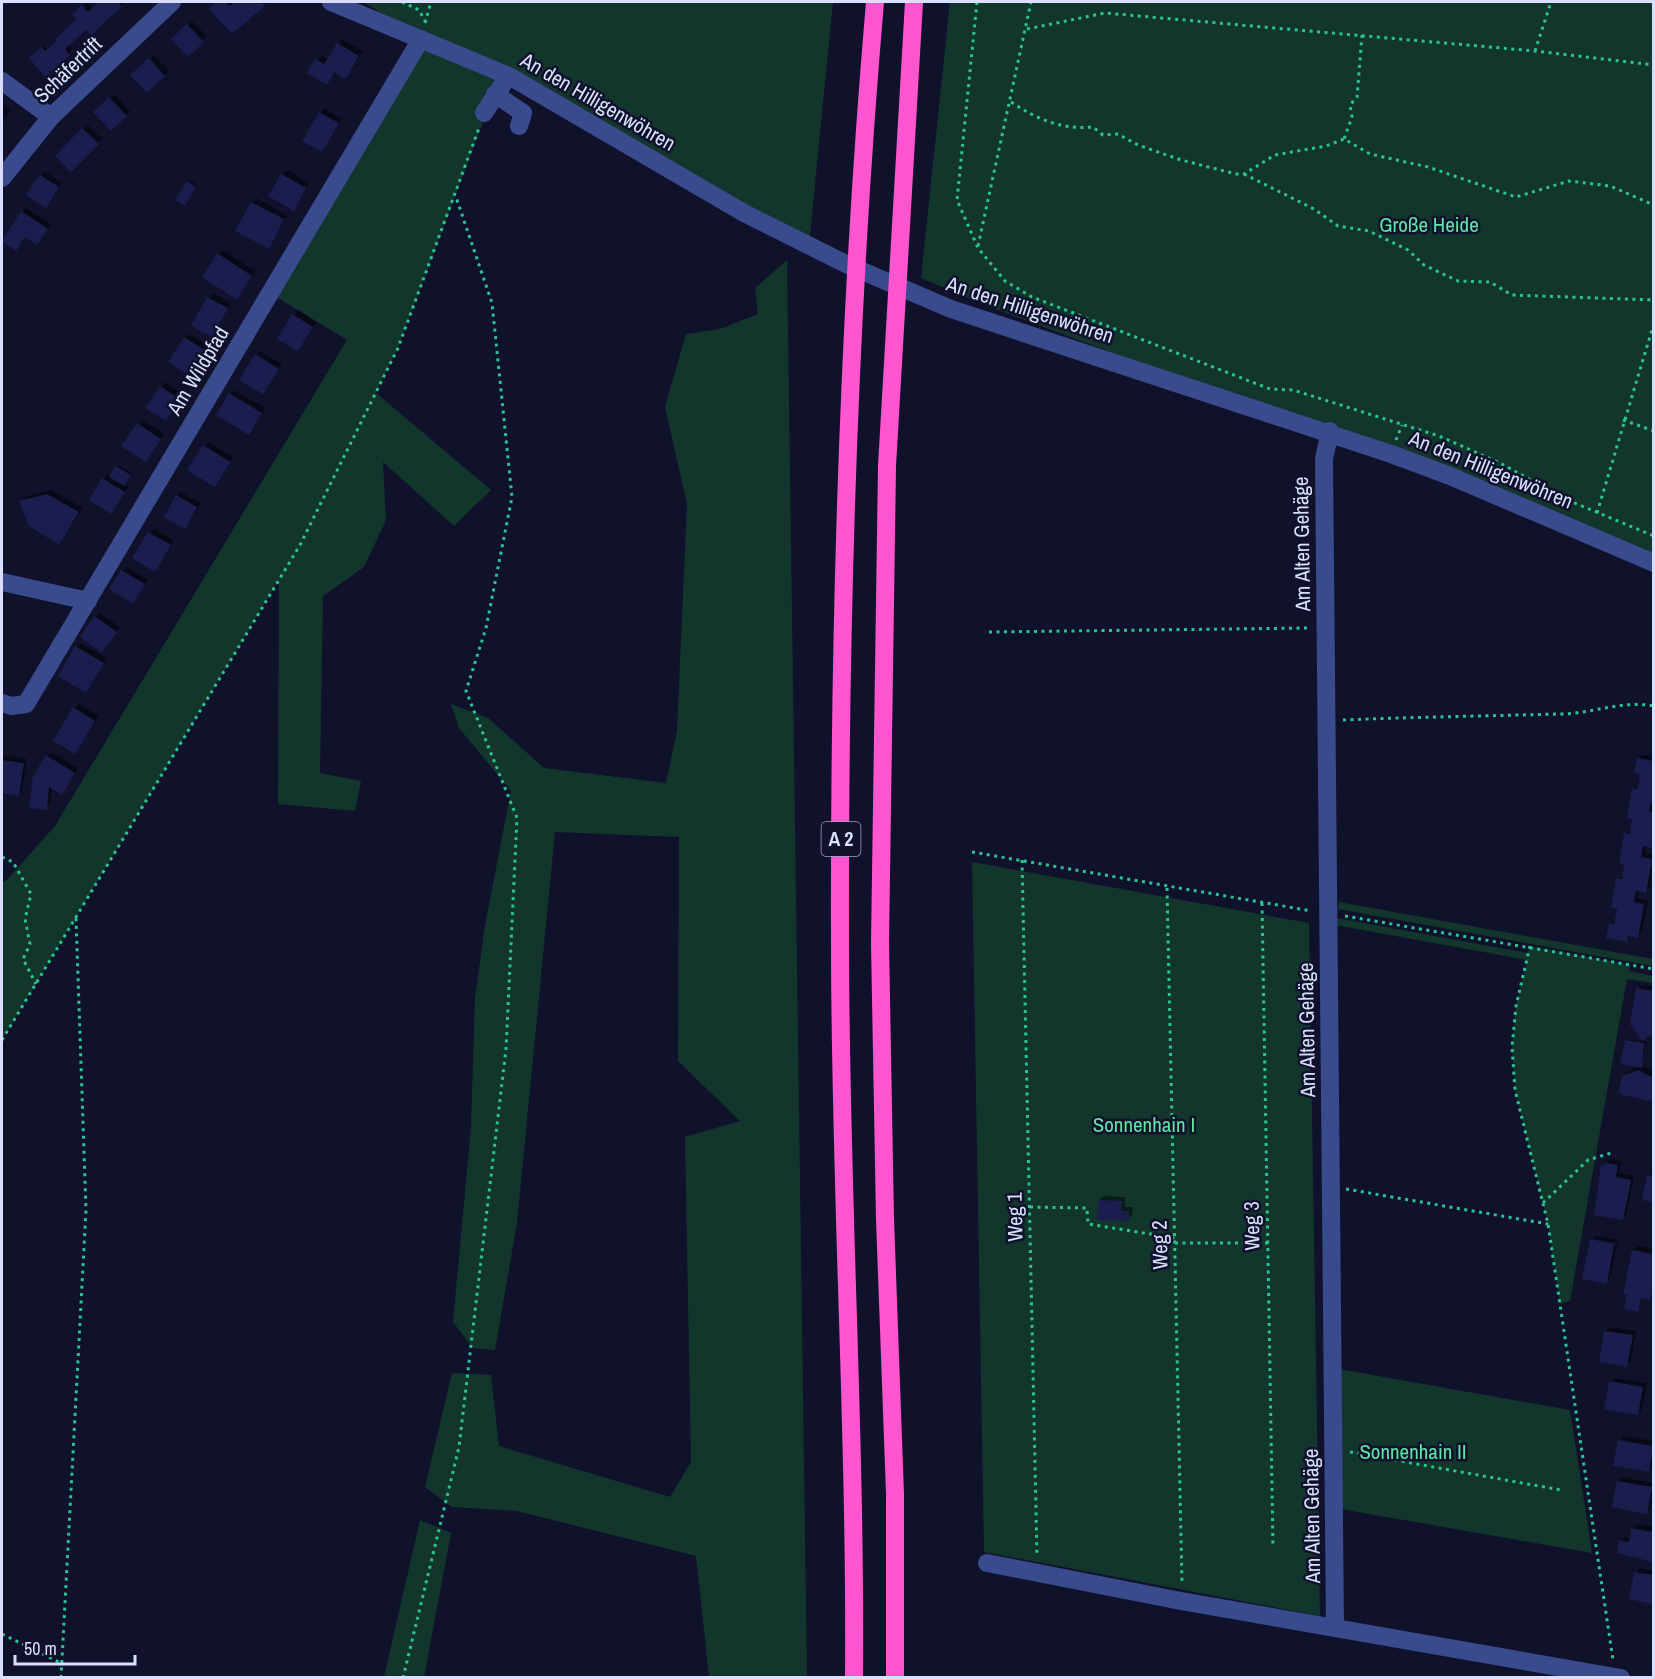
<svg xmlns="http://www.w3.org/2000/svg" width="1655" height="1679" font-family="'Archivo Narrow',sans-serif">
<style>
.green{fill:#13362c}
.shadow{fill:#0007}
.building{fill:#1b1d4e}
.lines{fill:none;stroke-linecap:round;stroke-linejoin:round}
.path{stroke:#2bc394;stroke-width:3;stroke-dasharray:3 4.5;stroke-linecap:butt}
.minor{stroke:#394a8d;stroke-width:18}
.highway{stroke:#ff56d0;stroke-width:18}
.labels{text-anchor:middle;stroke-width:5;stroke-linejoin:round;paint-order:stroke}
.shield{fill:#10122c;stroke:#9ea2c0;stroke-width:1.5}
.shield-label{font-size:20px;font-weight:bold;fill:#dbdfff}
.street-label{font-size:21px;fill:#dbdfff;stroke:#10122c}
.park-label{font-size:21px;fill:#60e6a3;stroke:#10122c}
</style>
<rect width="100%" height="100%" fill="#10122c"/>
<!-- green -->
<path class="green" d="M364 2H833L809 245 510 76 487 112 398 348 376 393 491 490 454 526 383 462 386 520 364 567 323 596 320 773 361 781 355 811 278 804 279 580 2 1040V882H5L55 826 347 340 270 293 420 38Z
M950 2H1653V554L987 306 921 278Z
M787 260 807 1677H709L696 1556 517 1511 452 1507 425 1487 452 1373 491 1375 499 1446 670 1497 691 1462 685 1137 740 1121 678 1061 679 837 555 832 517 1223 495 1350 473 1348 453 1322 471 1127 475 998 485 925 511 791 459 728 451 704 488 718 544 768 666 783 677 731 687 504 665 407 686 334 720 329 758 314 755 288Z
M972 862 1309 923 1320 1616 984 1552Z
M1339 902 1653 959V966L1338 909Z
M1337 918 1528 953 1530 946 1630 965 1629 971 1653 976V983L1627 979 1570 1301 1560 1304 1548 1224 1515 1090 1512 1047 1516 1006 1527 960 1335 925Z
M1339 1369 1570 1410 1592 1553 1341 1509Z
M420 1520 451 1533 424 1677H384Z"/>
<!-- shadow -->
<path class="shadow" d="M87 2 93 8 99 2H124L91 33 86 28 68 44 73 49 45 75 31 58 44 46 48 50 79 19 74 14Z
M218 2 235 3 267 2 245 22 211 9Z
M192 21 207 36 188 55 173 39Z
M342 39 363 51 350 73 346 77 335 71 326 83 309 73 321 55 328 60Z
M154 55 169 71 147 91 133 75Z
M115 94 130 111 111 129 95 112Z
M2 103 11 110 2 123Z
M324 108 342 119 322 150 304 140Z
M88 125 102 139 71 170 57 156Z
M287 170 309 183 293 209 282 175Z
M45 171 62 183 45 206 28 195Z
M190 180 197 185 186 203 188 182Z
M256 198 287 215 269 247 252 203Z
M26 208 51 224 41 239 26 236 16 249 22 212Z
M223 250 255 271 241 294 219 254Z
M213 293 231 303 211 335 193 325Z
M298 310 316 322 302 345 279 338Z
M189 334 209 346 190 374 185 338Z
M260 351 282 364 263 392 256 355Z
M165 382 183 394 170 415 161 387Z
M234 390 265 408 253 429 230 394Z
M142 420 164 434 146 460 138 424Z
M208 442 233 457 215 485 204 446Z
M118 465 131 473 124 484 128 487 111 512 91 500 104 479 108 475 111 476Z
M52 490 83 508 59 544 21 501 25 497Z
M181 492 201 503 185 527 177 496Z
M154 528 174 541 155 570 134 557Z
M126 567 148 580 133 602 122 571Z
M100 613 120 627 106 646 82 637Z
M80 643 107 658 86 691 76 647Z
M79 704 99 716 75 752 74 708Z
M51 752 78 768 62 793 52 787 50 804 46 808 47 756Z
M2 755 27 759 22 790 18 794 2 792Z
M1643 755 1654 756V846L1646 845 1645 853 1654 855V866L1650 887 1645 891 1639 890 1637 898 1648 900 1642 932 1638 936 1631 935 1626 940 1610 924 1616 920 1618 879 1624 875 1625 834 1632 830 1633 789 1640 785 1642 773 1638 759Z
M1642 985 1654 986V1031L1642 1039 1638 989Z
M1628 1039 1645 1042 1642 1066 1654 1071V1096L1649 1099 1623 1077 1632 1069 1643 1067 1622 1063Z
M1612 1159 1622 1161 1619 1173 1634 1176 1626 1214 1622 1219 1602 1167Z
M1653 1171H1654V1201L1644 1199 1648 1176Z
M1104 1196 1125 1197V1207H1133L1132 1215 1128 1220 1099 1200Z
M1596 1236 1618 1240 1617 1243 1593 1239Z
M1592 1239V1242L1617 1246 1610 1278 1606 1283 1591 1240Z
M1638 1246 1654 1249V1273L1649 1295H1652L1649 1298 1642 1297 1637 1310 1633 1250Z
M1610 1327 1636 1331 1631 1361 1627 1365 1606 1331Z
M1615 1378 1647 1383 1642 1409 1638 1414 1611 1382Z
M1624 1436 1654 1441 1652 1467 1648 1471 1619 1441Z
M1622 1477 1654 1483 1651 1508 1647 1512 1618 1481Z
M1637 1524 1654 1527V1561L1618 1552 1620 1541 1625 1537 1631 1538 1633 1529Z
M1640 1568 1654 1571V1603L1631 1598 1636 1572Z"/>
<!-- building -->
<path class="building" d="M99 2H117L122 6 91 35 86 30 65 49 70 55 45 77 29 58 41 47 45 51 57 41 55 39 77 19 72 14 82 5 88 12Z
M216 2H225L230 6 234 2H258L266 5 232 34 209 9Z
M187 24 204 42 188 57 171 39Z
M337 43 359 56 346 79 334 72 327 85 307 73 315 59 324 64Z
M149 58 165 76 147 93 130 75Z
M109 97 127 116 111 131 93 112Z
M319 112 339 123 322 152 302 141Z
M82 128 99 144 71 172 55 156Z
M281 174 306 188 294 211 268 196Z
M40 175 59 187 46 208 26 195Z
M187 181 196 187 185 206 175 200Z
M251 202 284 219 269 249 235 231Z
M21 211 48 229 37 245 25 237 16 251 2 241Z
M217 253 252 276 237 300 202 277Z
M207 297 228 308 212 337 191 326Z
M292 314 313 327 298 351 277 339Z
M184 337 205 350 190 376 168 362Z
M255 354 279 369 263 394 239 380Z
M160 386 180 399 166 421 145 408Z
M229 393 262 413 249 435 216 415Z
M137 423 161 439 146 462 121 446Z
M203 445 230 462 215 487 187 470Z
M115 466 131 475 124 486 109 477Z
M102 478 125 492 111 514 89 500Z
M47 494 79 512 59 545 29 526 19 501Z
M176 495 197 507 185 529 164 517Z
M148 532 171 545 155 572 132 558Z
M121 570 145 584 133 604 109 589Z
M94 616 117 632 102 653 80 637Z
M75 646 104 663 86 693 58 676Z
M73 707 95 721 75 754 53 741Z
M46 755 75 773 62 795 49 787 47 810 29 808 33 776Z
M1637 758 1653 761V801H1651L1649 812 1653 813V848L1643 846 1641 857 1652 859 1646 893 1636 891 1634 902 1644 904 1638 938 1628 936 1627 942 1606 938 1609 923 1614 924 1617 909 1611 908 1616 878 1622 879 1624 864 1619 863 1624 833 1630 834 1632 819 1627 818 1632 788 1637 789 1639 782 1640 774 1634 773Z
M2 760 24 763 19 796 2 793Z
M1636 988 1653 991V1033L1642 1041 1630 1024Z
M1625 1040 1644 1043 1642 1068 1620 1064Z
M1638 1070 1653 1078V1098L1650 1101 1622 1095 1619 1091 1622 1076Z
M1607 1163 1618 1165 1616 1177 1631 1180 1623 1220 1594 1215 1601 1166Z
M1647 1175 1653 1176V1202L1642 1200Z
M1098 1200 1122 1201 1121 1211H1129V1221L1097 1220Z
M1590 1239 1614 1244 1607 1284 1582 1279Z
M1632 1250 1653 1254V1281L1650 1300 1641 1298 1638 1312 1624 1309 1627 1295 1623 1294Z
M1604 1331 1633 1335 1627 1367 1599 1362Z
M1609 1381 1643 1387 1638 1415 1604 1409Z
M1618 1440 1653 1446 1649 1472 1613 1466Z
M1617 1481 1652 1487 1647 1514 1612 1507Z
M1631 1528 1653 1532V1562L1617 1553 1619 1540 1629 1542Z
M1634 1572 1653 1575V1604L1629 1599Z"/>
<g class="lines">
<!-- path -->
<path class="path" d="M402 2 419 10 425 21
M977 2 957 200 978 248 1005 281 1032 297 1270 389 1293 390 1439 436 1500 463 1565 499 1654 536
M425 23 431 2
M1027 29 1105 13 1535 51 1654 65
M1362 35 1357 97 1350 105 1352 117 1344 139 1370 154 1428 167 1516 197 1569 181 1610 186 1654 205
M1535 51 1551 2
M1011 102C1037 119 1061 130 1093 127L1103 135 1118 134 1138 145 1181 160 1236 174H1244L1275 155 1326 146 1344 139
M1244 174 1314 209 1338 226 1369 231 1408 250 1424 265 1458 281 1490 282 1512 295 1654 300
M978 246 1031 2
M1623 420 1654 431
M1396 440 1402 425
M1597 513 1654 323
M989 632 1309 628
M1343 720C1415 717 1487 716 1559 714 1592 714 1620 700 1654 706
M972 852 1312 911
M2 857 13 862 31 894 25 919 30 944 23 959 36 984
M1022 860 1037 1557
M1167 888 1182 1584
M1262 903 1273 1548
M1345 916 1654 969
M1530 946 1516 1006 1512 1047 1515 1090 1548 1224 1613 1660
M2 1040 300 545 398 348 479 128
M1346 1189 1548 1224
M1543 1203 1588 1160 1611 1153
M1030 1207 1087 1208 1088 1224 1175 1238
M1175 1243H1268
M1350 1452 1561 1490
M2 1634 63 1664
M61 1678 86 1210 76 918
M403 1678 459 1447 506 1049 517 818 466 691 486 628 512 497 492 303 456 197"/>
<!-- minor -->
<path class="minor" d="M331 2 509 76 744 213 848 265 951 309 1391 454 1450 476 1654 563
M2 81 51 117
M495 94 523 113 519 126
M484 113 503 84
M2 178 51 117 172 2
M1330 431 1324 459 1335 1628
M2 582 88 601
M2 703 11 706 26 704 421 39
M987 1563 1181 1601 1621 1678"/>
<!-- highway -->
<path class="highway" d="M854 1678C856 1433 840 1189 840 944 839 630 848 315 875 2
M895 1678V1494L885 1219 880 943 887 466 914 2"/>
</g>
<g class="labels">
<!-- shield labels -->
<rect class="shield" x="821.5" y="822" width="39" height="34" rx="4.5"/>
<g class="shield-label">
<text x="841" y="846">A 2</text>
</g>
<!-- street labels -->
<g class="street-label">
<text transform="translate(68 70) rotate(-44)" y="7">Schäfertrift</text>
<text transform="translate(598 102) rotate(30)" y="7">An den Hilligenwöhren</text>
<text transform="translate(1030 310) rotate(18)" y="7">An den Hilligenwöhren</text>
<text transform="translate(198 371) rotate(-59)" y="7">Am Wildpfad</text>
<text transform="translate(1491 470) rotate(22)" y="7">An den Hilligenwöhren</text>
<text transform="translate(1302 544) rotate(-91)" y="7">Am Alten Gehäge</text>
<text transform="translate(1307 1030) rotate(-91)" y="7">Am Alten Gehäge</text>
<text transform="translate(1015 1217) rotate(-91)" y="7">Weg 1</text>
<text transform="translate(1252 1226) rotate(-91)" y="7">Weg 3</text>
<text transform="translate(1160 1245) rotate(-91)" y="7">Weg 2</text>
<text transform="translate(1312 1516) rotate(-91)" y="7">Am Alten Gehäge</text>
</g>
<!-- park labels -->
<g class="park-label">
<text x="1429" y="232">Große Heide</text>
<text x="1144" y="1132">Sonnenhain I</text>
<text x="1413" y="1459">Sonnenhain II</text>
</g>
</g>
<!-- border -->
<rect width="1655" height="1679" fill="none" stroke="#dbdfff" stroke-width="6"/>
<!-- scale -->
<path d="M15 1655v9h120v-9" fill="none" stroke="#dbdfff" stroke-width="3"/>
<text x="24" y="1655" font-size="18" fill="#dbdfff" stroke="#10122c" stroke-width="4.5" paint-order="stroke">50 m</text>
</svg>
